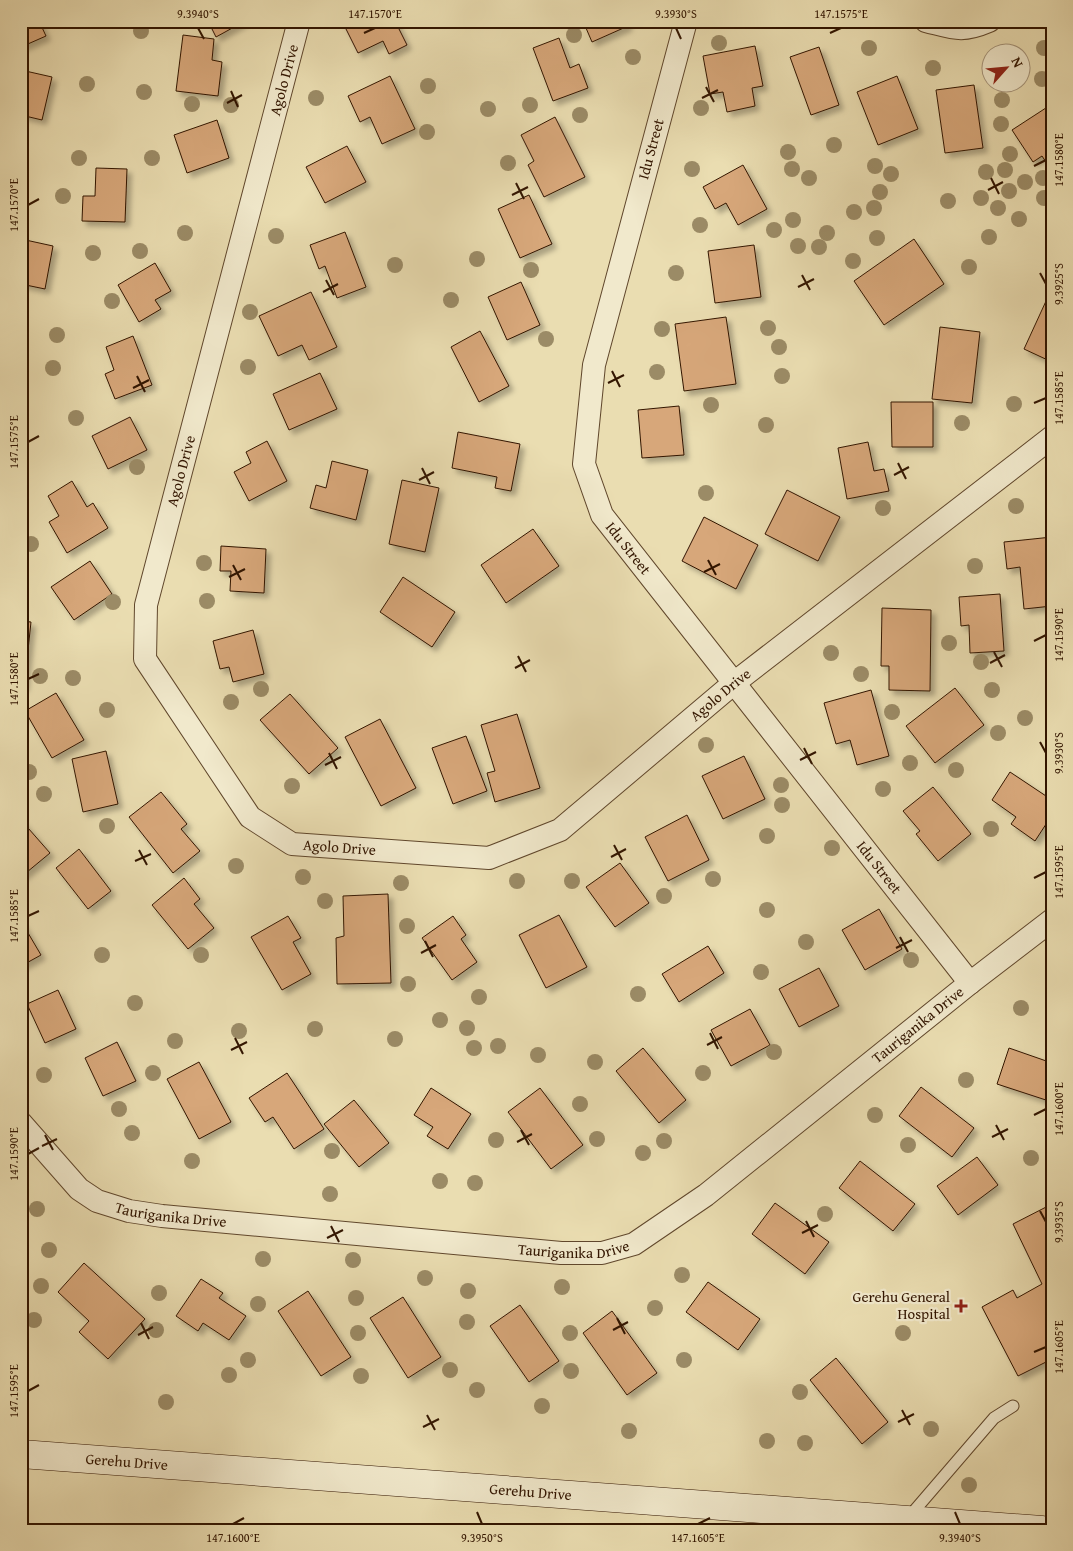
<svg xmlns="http://www.w3.org/2000/svg" width="1073" height="1551" font-family="'Gentium Book Plus',serif">
<style>
.building{fill:#d7a77a;stroke:#321500;filter:url(#shadow)}
.lines{fill:none;stroke-linecap:round;stroke-linejoin:round}
.lane-casing{stroke:#60472c;stroke-width:13}
.street-casing{stroke:#60472c;stroke-width:24}
.secondary-casing{stroke:#321500;stroke-width:29}
.lane{stroke:#f1e9cc;stroke-width:11}
.street{stroke:#f1e9cc;stroke-width:22}
.secondary{stroke:#f1e9cc;stroke-width:28}
.tree{fill:#9b8b66}
.ticks{fill:none;stroke:#321500;stroke-width:2}
.poi-dot{fill:#8f2418;stroke:#f1e9cc;stroke-width:2}
.labels{text-anchor:middle;stroke-width:4.5;stroke-linejoin:round;paint-order:stroke}
.street-label{font-size:15px;fill:#321500;stroke:#f1e9cc}
.poi-label{font-size:15px;fill:#321500;stroke:#f1e9cc;text-anchor:end}
.neatline{fill:none;stroke:#321500;stroke-width:2}
.ticks-label{font-size:12px;text-anchor:middle;fill:#321500}
</style>
<defs>
<filter id="shadow"><feDropShadow dx="4.5" dy="4.5" stdDeviation="2.5" flood-color="#0004"/></filter>
</defs>
<rect width="100%" height="100%" fill="#eaddb1"/>
<filter id="stains"><feTurbulence type="fractalNoise" baseFrequency=".004" numOctaves="4"/><feColorMatrix values="0 0 0 0 .2 0 0 0 0 .09 0 0 0 0 .02 0 0 0 .5 -.17"/></filter>
<radialGradient id="worn" r=".72"><stop offset=".6" stop-color="#630" stop-opacity="0"/><stop offset="1" stop-color="#630" stop-opacity=".3"/></radialGradient>
<!-- building -->
<path class="building" d="M21 21H39L46 36 21 47Z
M208 21H245L216 37Z
M342 21H395L407 45 389 54 383 41 358 53Z
M583 21H626L628 26 592 42Z
M183 35 214 39 212 60 222 62 218 96 176 91Z
M559 38 570 68 579 64 588 88 553 101 533 48Z
M755 46 763 86 752 88 755 106 727 112 723 92 710 94 703 56Z
M819 47 839 105 811 115 790 57Z
M21 70 52 77 42 120 21 115Z
M390 76 415 129 382 144 370 117 360 122 348 96Z
M897 76 918 129 878 145 857 92Z
M974 85 983 148 945 153 936 90Z
M1052 104V171L1042 156 1033 162 1012 130Z
M555 117 585 177 544 197 528 165 534 161 521 135Z
M217 120 229 158 187 173 174 135Z
M347 146 366 182 325 203 306 167Z
M743 165 767 209 738 225 726 203 715 209 703 187Z
M96 168 127 169 125 222 82 221 83 196H95Z
M529 195 552 244 520 258 498 209Z
M345 232 366 287 337 298 325 266 319 269 310 245Z
M21 239 53 246 45 289 21 284Z
M914 239 944 284 884 325 854 281Z
M754 245 761 297 715 303 708 251Z
M155 263 171 291 155 300 161 309 139 322 118 285Z
M521 282 540 325 507 340 488 297Z
M1052 288V362L1024 349Z
M311 292 337 347 309 360 302 345 278 356 259 316Z
M726 317 736 384 684 391 675 324Z
M940 327 980 332 972 403 932 399Z
M480 331 509 386 479 402 451 347Z
M133 336 152 385 115 399 105 374 114 370 106 347Z
M320 373 337 409 289 430 273 394Z
M891 402H933V447H892Z
M679 406 684 455 642 458 638 410Z
M130 417 147 450 108 469 92 436Z
M458 432 520 444 511 491 495 488 497 477 452 468Z
M267 441 287 481 249 501 234 472 251 463 246 452Z
M868 442 874 471 884 469 889 491 847 499 838 448Z
M332 461 368 470 356 520 310 508 316 485 326 488Z
M402 480 439 488 425 552 389 544Z
M72 481 87 507 93 503 108 528 67 553 49 522 59 516 48 496Z
M787 490 840 517 818 561 765 534Z
M704 517 758 545 736 589 682 561Z
M533 529 559 566 506 603 481 565Z
M1052 537V606L1024 609 1020 567 1007 569 1004 542Z
M221 546 266 549 264 593 230 591 231 571H220Z
M90 561 112 594 74 620 51 587Z
M403 577 455 612 432 647 380 612Z
M1000 594 1004 651 970 653 969 625 961 626 959 597Z
M882 608 931 610 930 691 889 690V666H881Z
M21 621 31 622 24 687H21Z
M253 630 264 674 233 682 229 667 220 669 213 641Z
M955 688 984 725 935 763 906 726Z
M871 690 889 756 857 765 850 740 836 744 824 703Z
M56 693 84 740 52 758 25 711Z
M290 694 338 748 309 774 260 720Z
M517 714 540 788 495 802 487 773 495 771 481 725Z
M380 719 416 788 381 806 345 737Z
M466 736 487 791 453 804 432 748Z
M106 751 118 804 83 812 72 759Z
M744 756 765 799 723 819 702 776Z
M1010 772 1052 800V815L1035 841 1011 824 1016 817 992 800Z
M933 787 971 834 938 861 916 834 920 831 903 811Z
M161 792 187 824 181 829 200 851 173 873 129 817Z
M687 815 709 860 668 881 645 837Z
M21 820 50 853 21 877Z
M79 849 111 891 88 909 56 868Z
M620 863 649 903 615 927 586 887Z
M184 878 200 899 194 904 214 928 188 949 152 905Z
M388 894 391 983 337 984 336 938 344 936 343 896Z
M879 909 902 949 865 970 842 930Z
M559 915 587 967 546 988 519 935Z
M288 916 301 938 293 942 311 974 282 990 251 937Z
M453 916 466 935 461 939 477 962 452 980 422 938Z
M21 921 41 955 21 966Z
M708 946 724 973 679 1002 662 974Z
M819 968 839 1006 799 1027 779 989Z
M58 990 76 1029 45 1043 27 1004Z
M750 1009 770 1045 731 1066 711 1030Z
M117 1042 136 1081 103 1096 85 1058Z
M643 1048 686 1100 659 1123 616 1071Z
M1009 1048 1052 1063V1102L997 1084Z
M199 1062 231 1122 199 1139 167 1079Z
M287 1073 324 1129 294 1149 273 1117 265 1122 249 1098Z
M921 1087 974 1128 952 1157 899 1116Z
M431 1088 471 1114 448 1149 427 1136 433 1127 414 1115Z
M540 1088 583 1145 551 1169 508 1112Z
M354 1100 389 1143 359 1167 324 1124Z
M977 1157 998 1185 958 1215 937 1186Z
M860 1161 915 1204 893 1231 839 1188Z
M775 1203 829 1242 805 1274 752 1234Z
M1052 1204V1359L1018 1376 982 1307 1013 1290 1017 1298 1042 1284 1013 1224Z
M84 1263 145 1319 108 1359 79 1332 89 1321 58 1292Z
M201 1279 223 1293 219 1298 246 1316 229 1340 203 1323 198 1331 176 1316Z
M708 1282 760 1319 738 1350 686 1312Z
M308 1291 351 1357 321 1376 278 1311Z
M403 1297 441 1357 408 1378 370 1318Z
M520 1305 559 1361 529 1382 490 1326Z
M612 1311 657 1373 627 1395 583 1333Z
M836 1358 888 1422 862 1444 810 1380Z"/>
<g class="lines">
<!-- lane casing -->
<g class="lane-casing">
<path id="lane" d="M908 1518 994 1418 1013 1406"/>
</g>
<!-- street casing -->
<g class="street-casing">
<g id="street">
<path id="s1" d="M299 21 146 605 145 659 250 817 292 844 489 858 560 830 734 683 1052 437"/>
<path id="s2" d="M686 21 594 365 584 464 602 515 970 983"/>
<path d="M926 21C954 28 961 33 989 21"/>
<path id="s3" d="M21 1123 79 1189 97 1201 129 1211 162 1216 561 1253H602L634 1244 706 1195 970 983 1052 920"/>
</g>
</g>
<!-- secondary casing -->
<g class="secondary-casing">
<g id="secondary">
<path id="s4" d="M21 1454 1042 1530"/>
</g>
</g>
<!-- lane -->
<use href="#lane" class="lane"/>
<!-- street -->
<use href="#street" class="street"/>
<!-- secondary -->
<use href="#secondary" class="secondary"/>
</g>
<!-- trees -->
<g class="tree">
<circle cx="141" cy="31" r="8"/>
<circle cx="574" cy="35" r="8"/>
<circle cx="719" cy="43" r="8"/>
<circle cx="869" cy="48" r="8"/>
<circle cx="1044" cy="48" r="8"/>
<circle cx="633" cy="57" r="8"/>
<circle cx="933" cy="68" r="8"/>
<circle cx="1042" cy="79" r="8"/>
<circle cx="87" cy="84" r="8"/>
<circle cx="428" cy="86" r="8"/>
<circle cx="144" cy="92" r="8"/>
<circle cx="316" cy="98" r="8"/>
<circle cx="1002" cy="100" r="8"/>
<circle cx="192" cy="104" r="8"/>
<circle cx="231" cy="105" r="8"/>
<circle cx="530" cy="105" r="8"/>
<circle cx="701" cy="108" r="8"/>
<circle cx="488" cy="109" r="8"/>
<circle cx="580" cy="115" r="8"/>
<circle cx="1001" cy="124" r="8"/>
<circle cx="427" cy="132" r="8"/>
<circle cx="834" cy="145" r="8"/>
<circle cx="788" cy="152" r="8"/>
<circle cx="1010" cy="154" r="8"/>
<circle cx="79" cy="158" r="8"/>
<circle cx="152" cy="158" r="8"/>
<circle cx="508" cy="163" r="8"/>
<circle cx="875" cy="166" r="8"/>
<circle cx="692" cy="169" r="8"/>
<circle cx="792" cy="169" r="8"/>
<circle cx="1005" cy="170" r="8"/>
<circle cx="986" cy="172" r="8"/>
<circle cx="891" cy="174" r="8"/>
<circle cx="809" cy="178" r="8"/>
<circle cx="1043" cy="178" r="8"/>
<circle cx="1025" cy="182" r="8"/>
<circle cx="1009" cy="191" r="8"/>
<circle cx="880" cy="192" r="8"/>
<circle cx="63" cy="196" r="8"/>
<circle cx="981" cy="198" r="8"/>
<circle cx="1044" cy="198" r="8"/>
<circle cx="948" cy="201" r="8"/>
<circle cx="874" cy="208" r="8"/>
<circle cx="998" cy="208" r="8"/>
<circle cx="854" cy="212" r="8"/>
<circle cx="1019" cy="219" r="8"/>
<circle cx="793" cy="220" r="8"/>
<circle cx="700" cy="225" r="8"/>
<circle cx="774" cy="230" r="8"/>
<circle cx="185" cy="233" r="8"/>
<circle cx="827" cy="233" r="8"/>
<circle cx="276" cy="236" r="8"/>
<circle cx="989" cy="237" r="8"/>
<circle cx="877" cy="238" r="8"/>
<circle cx="798" cy="246" r="8"/>
<circle cx="819" cy="247" r="8"/>
<circle cx="140" cy="251" r="8"/>
<circle cx="93" cy="253" r="8"/>
<circle cx="477" cy="259" r="8"/>
<circle cx="853" cy="261" r="8"/>
<circle cx="395" cy="265" r="8"/>
<circle cx="969" cy="267" r="8"/>
<circle cx="531" cy="270" r="8"/>
<circle cx="676" cy="273" r="8"/>
<circle cx="451" cy="300" r="8"/>
<circle cx="112" cy="301" r="8"/>
<circle cx="250" cy="312" r="8"/>
<circle cx="768" cy="328" r="8"/>
<circle cx="662" cy="329" r="8"/>
<circle cx="57" cy="335" r="8"/>
<circle cx="546" cy="339" r="8"/>
<circle cx="779" cy="347" r="8"/>
<circle cx="248" cy="367" r="8"/>
<circle cx="53" cy="368" r="8"/>
<circle cx="657" cy="372" r="8"/>
<circle cx="782" cy="376" r="8"/>
<circle cx="1014" cy="404" r="8"/>
<circle cx="711" cy="405" r="8"/>
<circle cx="76" cy="418" r="8"/>
<circle cx="962" cy="423" r="8"/>
<circle cx="766" cy="425" r="8"/>
<circle cx="137" cy="467" r="8"/>
<circle cx="706" cy="493" r="8"/>
<circle cx="1016" cy="506" r="8"/>
<circle cx="883" cy="508" r="8"/>
<circle cx="31" cy="544" r="8"/>
<circle cx="204" cy="563" r="8"/>
<circle cx="975" cy="566" r="8"/>
<circle cx="207" cy="601" r="8"/>
<circle cx="113" cy="602" r="8"/>
<circle cx="949" cy="643" r="8"/>
<circle cx="831" cy="653" r="8"/>
<circle cx="981" cy="662" r="8"/>
<circle cx="861" cy="674" r="8"/>
<circle cx="40" cy="676" r="8"/>
<circle cx="73" cy="678" r="8"/>
<circle cx="261" cy="689" r="8"/>
<circle cx="992" cy="690" r="8"/>
<circle cx="231" cy="702" r="8"/>
<circle cx="107" cy="710" r="8"/>
<circle cx="892" cy="712" r="8"/>
<circle cx="1025" cy="718" r="8"/>
<circle cx="998" cy="733" r="8"/>
<circle cx="706" cy="745" r="8"/>
<circle cx="910" cy="763" r="8"/>
<circle cx="956" cy="770" r="8"/>
<circle cx="29" cy="772" r="8"/>
<circle cx="781" cy="785" r="8"/>
<circle cx="292" cy="786" r="8"/>
<circle cx="883" cy="789" r="8"/>
<circle cx="44" cy="794" r="8"/>
<circle cx="782" cy="805" r="8"/>
<circle cx="107" cy="826" r="8"/>
<circle cx="991" cy="829" r="8"/>
<circle cx="767" cy="836" r="8"/>
<circle cx="832" cy="848" r="8"/>
<circle cx="236" cy="866" r="8"/>
<circle cx="303" cy="877" r="8"/>
<circle cx="713" cy="879" r="8"/>
<circle cx="517" cy="881" r="8"/>
<circle cx="572" cy="881" r="8"/>
<circle cx="401" cy="883" r="8"/>
<circle cx="664" cy="896" r="8"/>
<circle cx="325" cy="901" r="8"/>
<circle cx="767" cy="910" r="8"/>
<circle cx="407" cy="926" r="8"/>
<circle cx="806" cy="942" r="8"/>
<circle cx="102" cy="955" r="8"/>
<circle cx="201" cy="955" r="8"/>
<circle cx="911" cy="960" r="8"/>
<circle cx="761" cy="972" r="8"/>
<circle cx="408" cy="984" r="8"/>
<circle cx="638" cy="994" r="8"/>
<circle cx="479" cy="997" r="8"/>
<circle cx="135" cy="1003" r="8"/>
<circle cx="1021" cy="1008" r="8"/>
<circle cx="440" cy="1020" r="8"/>
<circle cx="467" cy="1028" r="8"/>
<circle cx="315" cy="1029" r="8"/>
<circle cx="239" cy="1031" r="8"/>
<circle cx="395" cy="1039" r="8"/>
<circle cx="175" cy="1041" r="8"/>
<circle cx="498" cy="1046" r="8"/>
<circle cx="474" cy="1048" r="8"/>
<circle cx="774" cy="1052" r="8"/>
<circle cx="538" cy="1055" r="8"/>
<circle cx="595" cy="1062" r="8"/>
<circle cx="153" cy="1073" r="8"/>
<circle cx="703" cy="1073" r="8"/>
<circle cx="44" cy="1075" r="8"/>
<circle cx="966" cy="1080" r="8"/>
<circle cx="580" cy="1104" r="8"/>
<circle cx="119" cy="1109" r="8"/>
<circle cx="875" cy="1115" r="8"/>
<circle cx="132" cy="1133" r="8"/>
<circle cx="597" cy="1139" r="8"/>
<circle cx="496" cy="1140" r="8"/>
<circle cx="664" cy="1141" r="8"/>
<circle cx="908" cy="1145" r="8"/>
<circle cx="332" cy="1151" r="8"/>
<circle cx="643" cy="1153" r="8"/>
<circle cx="1031" cy="1158" r="8"/>
<circle cx="192" cy="1161" r="8"/>
<circle cx="440" cy="1181" r="8"/>
<circle cx="475" cy="1183" r="8"/>
<circle cx="330" cy="1194" r="8"/>
<circle cx="37" cy="1209" r="8"/>
<circle cx="825" cy="1214" r="8"/>
<circle cx="49" cy="1250" r="8"/>
<circle cx="263" cy="1259" r="8"/>
<circle cx="353" cy="1260" r="8"/>
<circle cx="682" cy="1275" r="8"/>
<circle cx="425" cy="1278" r="8"/>
<circle cx="41" cy="1286" r="8"/>
<circle cx="562" cy="1287" r="8"/>
<circle cx="468" cy="1291" r="8"/>
<circle cx="159" cy="1293" r="8"/>
<circle cx="356" cy="1298" r="8"/>
<circle cx="258" cy="1304" r="8"/>
<circle cx="655" cy="1308" r="8"/>
<circle cx="34" cy="1320" r="8"/>
<circle cx="467" cy="1322" r="8"/>
<circle cx="156" cy="1330" r="8"/>
<circle cx="358" cy="1333" r="8"/>
<circle cx="570" cy="1333" r="8"/>
<circle cx="903" cy="1333" r="8"/>
<circle cx="248" cy="1360" r="8"/>
<circle cx="684" cy="1360" r="8"/>
<circle cx="450" cy="1370" r="8"/>
<circle cx="571" cy="1371" r="8"/>
<circle cx="229" cy="1375" r="8"/>
<circle cx="361" cy="1376" r="8"/>
<circle cx="477" cy="1390" r="8"/>
<circle cx="800" cy="1392" r="8"/>
<circle cx="166" cy="1402" r="8"/>
<circle cx="542" cy="1406" r="8"/>
<circle cx="931" cy="1429" r="8"/>
<circle cx="629" cy="1431" r="8"/>
<circle cx="767" cy="1441" r="8"/>
<circle cx="805" cy="1443" r="8"/>
<circle cx="969" cy="1485" r="8"/>
</g>
<!-- ticks -->
<path class="ticks" d="M198 28 204 39M676 28 681 39M364 33 375 28M830 33 841 28M706 87 714 102M231 91 238 107M702 98 718 90M227 103 242 95M1034 166 1046 160M991 178 999 194M516 183 524 199M988 190 1003 182M512 195 528 187M28 205 39 199M1040 273 1046 284M802 275 810 290M326 280 334 295M798 287 814 279M323 292 338 284M612 371 620 387M137 376 145 392M608 383 624 375M133 388 149 380M1034 403 1046 398M28 442 39 436M898 463 906 479M422 468 430 484M894 475 909 467M419 480 434 472M708 560 716 575M233 565 241 580M704 572 720 564M229 577 245 569M1034 641 1046 635M994 652 1002 667M518 656 526 672M990 663 1005 655M515 668 530 660M28 679 39 674M1040 742 1046 753M804 748 812 764M329 753 337 769M800 760 816 752M325 765 341 757M614 845 622 860M139 850 147 865M611 857 626 849M135 861 151 854M1034 878 1046 872M28 916 39 911M900 937 908 952M425 941 433 957M896 948 912 940M421 953 436 945M710 1033 718 1049M235 1038 243 1054M707 1045 722 1037M231 1050 247 1042M1034 1115 1046 1109M996 1125 1004 1140M521 1130 529 1145M45 1135 53 1150M992 1137 1008 1129M517 1142 532 1134M42 1146 57 1139M28 1154 39 1148M1040 1211 1046 1222M806 1221 814 1237M331 1226 339 1242M802 1233 818 1225M327 1238 343 1230M617 1318 625 1334M141 1323 149 1339M613 1330 628 1322M138 1335 153 1327M1034 1352 1046 1347M28 1391 39 1385M902 1410 910 1425M427 1415 435 1430M898 1422 914 1414M423 1427 439 1419M477 1512 482 1524M955 1512 960 1524M233 1524 244 1518M698 1524 710 1518"/>
<!-- markers -->
<path class="poi-dot" d="M958.5 1298.5h5v5h5v5h-5v5h-5v-5h-5v-5h5z"/>
<g class="labels">
<!-- street labels -->
<g class="street-label">
<text transform="translate(284 80) rotate(-75)" y="5">Agolo Drive</text>
<text transform="translate(651 149) rotate(-75)" y="5">Idu Street</text>
<text transform="translate(181 471) rotate(-75)" y="5">Agolo Drive</text>
<text dy="5" stroke="none"><textPath href="#s2" startOffset="552">Idu Street</textPath></text>
<text dy="5" stroke="none"><textPath href="#s1" startOffset="1381">Agolo Drive</textPath></text>
<text dy="5" stroke="none"><textPath href="#s1" startOffset="945">Agolo Drive</textPath></text>
<text dy="5" stroke="none"><textPath href="#s2" startOffset="958">Idu Street</textPath></text>
<text dy="5" stroke="none"><textPath href="#s3" startOffset="1010">Tauriganika Drive</textPath></text>
<text dy="5" stroke="none"><textPath href="#s3" startOffset="185">Tauriganika Drive</textPath></text>
<text dy="5" stroke="none"><textPath href="#s3" startOffset="590">Tauriganika Drive</textPath></text>
<text dy="5" stroke="none"><textPath href="#s4" startOffset="106">Gerehu Drive</textPath></text>
<text dy="5" stroke="none"><textPath href="#s4" startOffset="511">Gerehu Drive</textPath></text>
</g>
<!-- poi labels -->
<g class="poi-label">
<text x="950" y="1302">Gerehu General<tspan x="950" dy="17">Hospital</tspan></text>
</g>
</g>
<!-- margin -->
<rect width="1073" height="1551" fill="none" stroke="#eaddb1" stroke-width="55"/>
<!-- north arrow -->
<g transform="translate(1006 68) rotate(63)"><circle r="24" fill="#f1e9cc" stroke="#a5947a"/>
<path d="M0-4L9 19L0 12L-9 19Z" fill="#8f2418"/>
<text y="-8" font-size="14" font-weight="bold" text-anchor="middle" fill="#321500">N</text>
</g>
<rect x="28" y="28" width="1018" height="1496" class="neatline"/>
<g class="ticks-label">
<text x="198" y="18">9.3940°S</text>
<text x="375" y="18">147.1570°E</text>
<text x="676" y="18">9.3930°S</text>
<text x="841" y="18">147.1575°E</text>
<text transform="translate(1059 160) rotate(-90)" y="4">147.1580°E</text>
<text transform="translate(14 205) rotate(-90)" y="4">147.1570°E</text>
<text transform="translate(1059 284) rotate(-90)" y="4">9.3925°S</text>
<text transform="translate(1059 398) rotate(-90)" y="4">147.1585°E</text>
<text transform="translate(14 442) rotate(-90)" y="4">147.1575°E</text>
<text transform="translate(1059 635) rotate(-90)" y="4">147.1590°E</text>
<text transform="translate(14 679) rotate(-90)" y="4">147.1580°E</text>
<text transform="translate(1059 753) rotate(-90)" y="4">9.3930°S</text>
<text transform="translate(1059 872) rotate(-90)" y="4">147.1595°E</text>
<text transform="translate(14 916) rotate(-90)" y="4">147.1585°E</text>
<text transform="translate(1059 1109) rotate(-90)" y="4">147.1600°E</text>
<text transform="translate(14 1154) rotate(-90)" y="4">147.1590°E</text>
<text transform="translate(1059 1222) rotate(-90)" y="4">9.3935°S</text>
<text transform="translate(1059 1347) rotate(-90)" y="4">147.1605°E</text>
<text transform="translate(14 1391) rotate(-90)" y="4">147.1595°E</text>
<text x="233" y="1542">147.1600°E</text>
<text x="482" y="1542">9.3950°S</text>
<text x="698" y="1542">147.1605°E</text>
<text x="960" y="1542">9.3940°S</text>
</g>
<rect width="100%" height="100%" filter="url(#stains)"/>
<rect width="100%" height="100%" fill="url(#worn)"/>
</svg>
